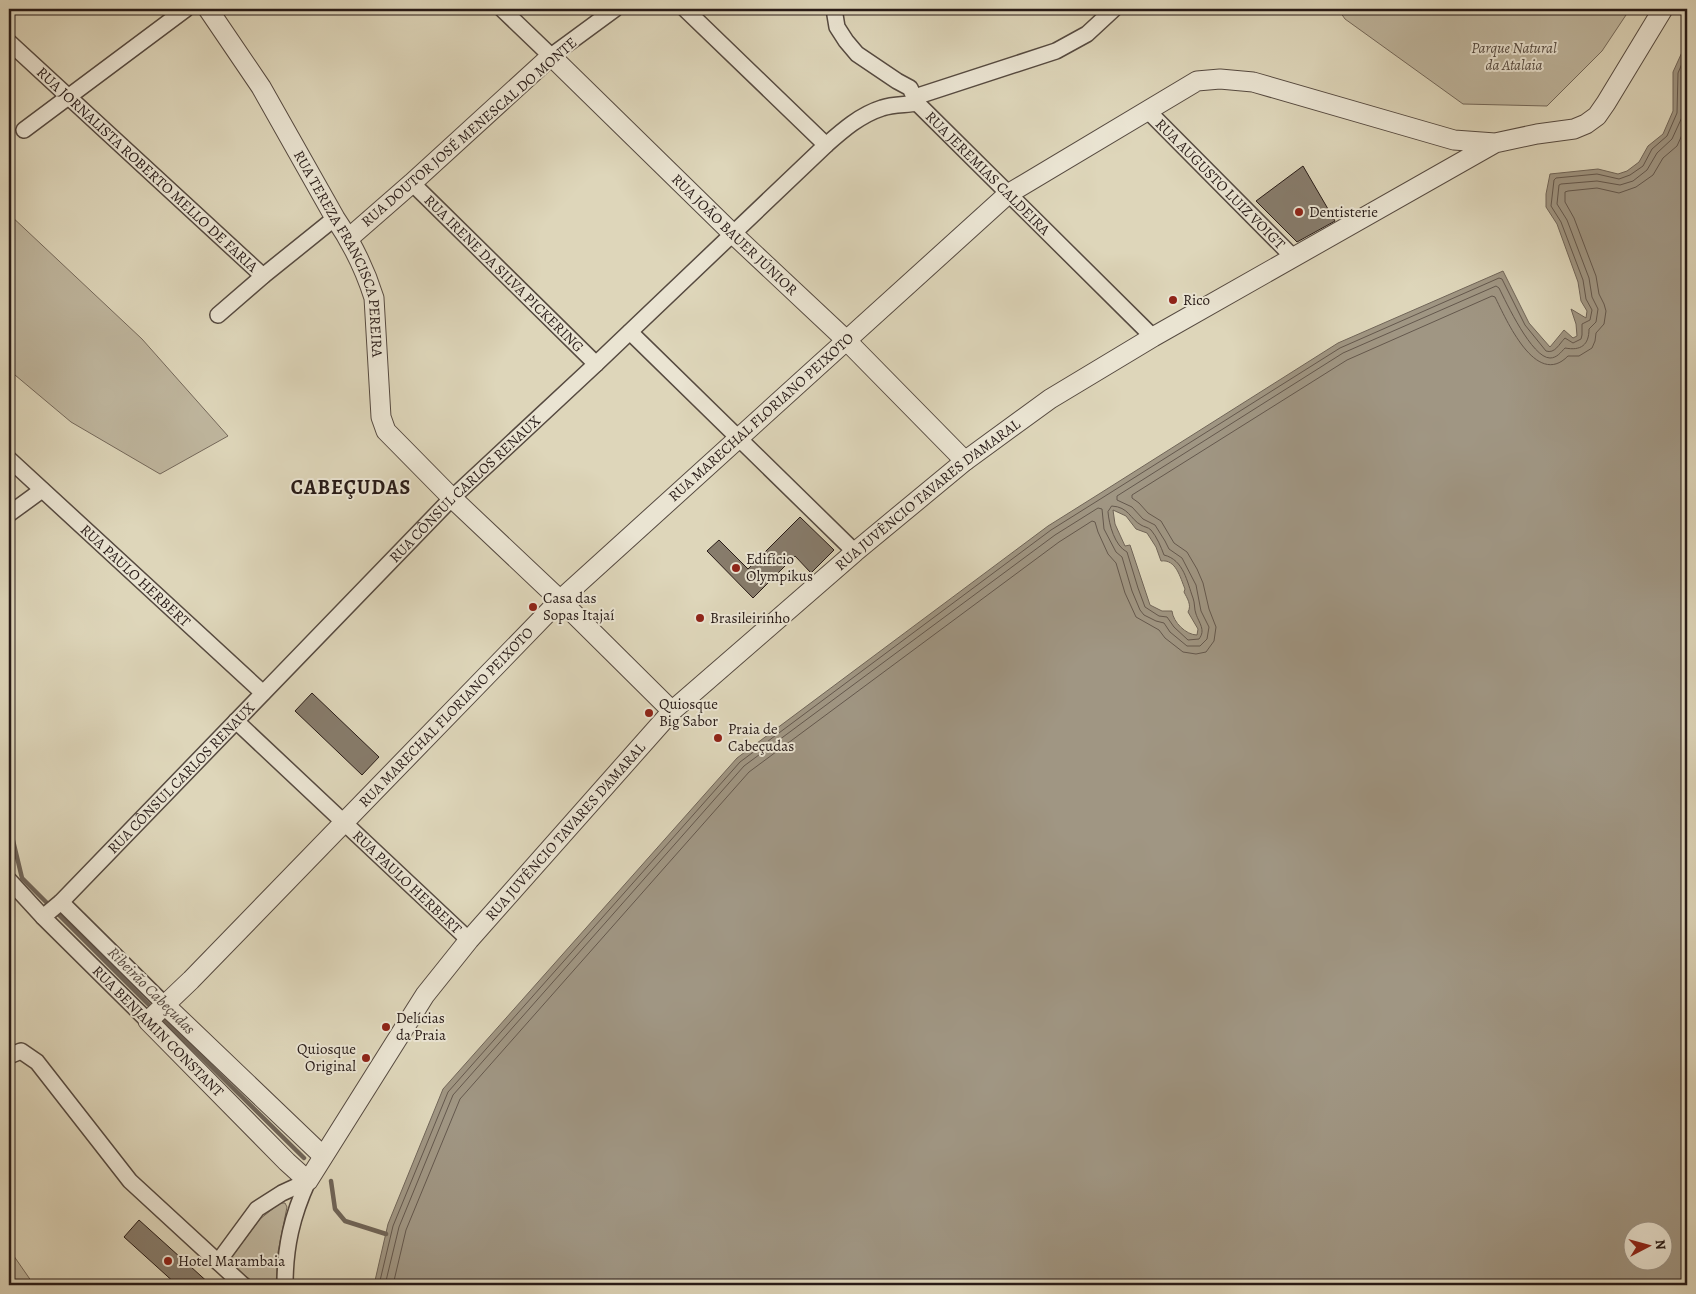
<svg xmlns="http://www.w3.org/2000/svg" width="1696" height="1294" font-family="Alegreya,serif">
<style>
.green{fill:#bfb69e;stroke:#74685a}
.water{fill:#a09683;stroke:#706558;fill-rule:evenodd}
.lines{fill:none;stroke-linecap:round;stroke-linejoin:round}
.shore{stroke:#64584d;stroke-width:1}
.stream{stroke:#706558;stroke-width:4.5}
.building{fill:#877c6c;stroke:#281b17}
.minor-casing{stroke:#564a40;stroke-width:18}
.tertiary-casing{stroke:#564a40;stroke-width:21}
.minor{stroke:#eae4d2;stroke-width:15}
.tertiary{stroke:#eae4d2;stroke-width:19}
.poi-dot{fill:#8f2418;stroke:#eae4d2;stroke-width:2}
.labels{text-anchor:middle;stroke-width:4;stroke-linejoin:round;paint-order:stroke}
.park-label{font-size:15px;font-style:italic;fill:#554a40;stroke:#eae4d2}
.street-label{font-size:15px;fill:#281b17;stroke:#eae4d2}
.poi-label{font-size:15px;fill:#281b17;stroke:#eae4d2;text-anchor:start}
.water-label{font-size:16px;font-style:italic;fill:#584c42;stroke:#eae4d2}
.district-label{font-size:20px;font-weight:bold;letter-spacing:1px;fill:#281b17;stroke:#eae4d2}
</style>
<rect width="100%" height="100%" fill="#ded6ba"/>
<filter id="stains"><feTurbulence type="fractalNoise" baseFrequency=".004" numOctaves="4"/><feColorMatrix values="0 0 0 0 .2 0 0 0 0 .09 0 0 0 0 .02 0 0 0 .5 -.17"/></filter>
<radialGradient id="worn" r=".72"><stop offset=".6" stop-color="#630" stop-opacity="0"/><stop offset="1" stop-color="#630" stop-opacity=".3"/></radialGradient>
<!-- green -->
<path class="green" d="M1338 9H1630L1602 51 1547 106 1463 104 1345 19Z
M9 214 142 339 228 436 160 474 71 422 9 370Z
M280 1203H285L287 1207 278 1252 276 1285H258L233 1267 230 1263 231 1258 260 1219Z
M9 1249 34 1285H9Z"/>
<!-- water -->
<path class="water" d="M1687 34V1285H374L388 1224 443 1089 737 758 1048 526 1099 494 1338 343 1503 271 1529 323 1550 347 1564 330 1573 338 1577 336 1576 324 1571 309 1586 318 1587 311 1581 301 1578 282 1557 224 1546 207V194L1550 174 1598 169 1618 174 1627 171 1639 162 1648 146 1663 134 1673 111V72L1683 50ZM1113 510 1126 516 1136 529 1147 533 1156 547 1161 561C1176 559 1180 577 1185 589L1184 592C1187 598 1192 605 1188 612L1198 629 1197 635C1186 635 1173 622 1172 611H1162L1150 605 1130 545 1125 546 1115 524ZM1634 1232H1664V1262H1634Z"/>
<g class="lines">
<!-- shore -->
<path class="shore" d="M1112 506C1129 507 1130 519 1141 525 1144 527 1148 527 1151 530 1157 537 1161 547 1164 555 1184 560 1187 582 1193 598 1195 603 1194 609 1196 614 1199 623 1206 630 1199 639L1188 640 1174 627 1167 617 1159 616 1145 607 1138 588 1127 552C1115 546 1109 525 1108 512Z
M379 1285 393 1226 448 1092 740 762 1051 530 1102 498 1340 348 1499 278 1502 279 1525 325 1546 351C1555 354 1559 344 1565 338L1573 343 1581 339 1582 335V324L1590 320 1592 310 1586 299 1583 280 1561 222 1551 206 1554 180 1556 178 1597 174 1619 179 1630 175 1643 166 1652 149 1667 136 1677 113 1678 73 1687 52
M385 1285 399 1227 453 1095 744 766 1055 535 1098 508 1102 509 1104 529 1116 552 1122 557 1132 591 1140 610 1144 615 1156 621 1164 623 1170 632 1187 646H1200L1207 639 1209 627 1201 611 1196 585 1182 558 1169 549 1165 541 1155 525 1143 519 1132 507 1117 500V496L1343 353 1496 286 1499 288C1506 302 1532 358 1550 358 1557 358 1561 352 1565 348 1581 351 1589 345 1589 329L1596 322 1598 309 1592 297 1589 278 1567 220 1557 204 1559 185 1561 184 1597 181 1620 185 1633 181 1647 170 1657 153 1672 139 1683 115 1684 74 1687 68
M393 1285 406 1230 460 1099 749 772 1059 542 1092 521 1095 522 1098 532 1108 554 1116 563 1125 593 1136 617 1159 630 1165 638 1183 652 1196 654 1206 652 1214 641 1216 627 1209 609 1203 583 1197 569 1187 552 1174 543 1161 521 1148 513 1139 503 1132 498V495L1347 360 1492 296 1495 297C1506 319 1536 389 1568 356H1579L1592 348 1595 341 1596 333 1604 324 1606 311 1604 304 1599 294 1596 276 1574 218 1565 202V192L1568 191 1597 188 1619 193 1636 187 1653 175 1663 158 1677 146 1687 124"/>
<!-- stream -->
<path class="stream" d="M9 824 22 878 153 1009
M160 1016 304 1158
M331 1181 335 1209 345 1221 386 1234"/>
</g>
<!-- building -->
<path class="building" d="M1303 166 1335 221 1297 242 1256 201Z
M800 517 834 550 811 573 795 556 753 598 707 551 719 540 748 569Z
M312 693 379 757 362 775 295 711Z
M139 1220 211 1285H177L124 1237Z"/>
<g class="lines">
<!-- minor casing -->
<g class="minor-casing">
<g id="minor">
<path d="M502 9 551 56 615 9"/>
<path d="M685 9 826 145"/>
<path id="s1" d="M834 9 837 27 846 41 857 54 897 81 910 88 917 103 1153 337"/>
<path id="s2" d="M9 42 263 276"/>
<path d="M917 103 921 95 1056 51 1087 34 1114 9"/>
<path id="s3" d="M1147 110 1293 257"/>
<path d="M24 130 186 9"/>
<path id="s4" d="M412 183 596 364"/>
<path d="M218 315 263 276 335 218"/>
<path d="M630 332 855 552"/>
<path id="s5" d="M9 459 263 693"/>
<path d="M9 514 42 490"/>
<path id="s6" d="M236 721 469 940"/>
<path d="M9 880 43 917 148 1021"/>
<path d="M61 902 165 1005"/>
<path id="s7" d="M43 917 61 902 452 498 596 364 826 145C843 130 860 115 882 108 893 104 906 105 917 103"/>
<path d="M9 1056 21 1051 37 1062 130 1181 243 1285"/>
<path d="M218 1262 257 1209 282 1193 308 1181"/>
<path d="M285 1285C285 1247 292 1216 308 1181"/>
</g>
</g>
<!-- tertiary casing -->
<g class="tertiary-casing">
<g id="tertiary">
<path id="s8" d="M208 9 261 87 335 218C352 243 365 269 374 298L381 417 386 431 452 498 560 600 672 711"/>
<path id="s9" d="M1495 143 1454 140 1253 82 1220 79 1197 81 1008 194 560 600 191 980 148 1021 287 1162 308 1181 425 995 469 940 672 711 855 552 965 461 1050 399 1153 337 1495 143 1537 134 1574 129 1586 124 1597 116 1606 103 1663 9"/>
<path id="s10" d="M349 238 412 183 551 56 733 234 846 340 965 461"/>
<path d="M165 1005 323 1156"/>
</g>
</g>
<!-- minor -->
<use href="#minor" class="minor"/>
<!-- tertiary -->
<use href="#tertiary" class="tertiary"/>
</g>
<!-- markers -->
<g class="poi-dot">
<circle cx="1299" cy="212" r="5"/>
<circle cx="1173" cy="300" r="5"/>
<circle cx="736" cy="568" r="5"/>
<circle cx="533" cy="607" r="5"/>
<circle cx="700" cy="618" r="5"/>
<circle cx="649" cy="713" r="5"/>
<circle cx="718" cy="738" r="5"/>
<circle cx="386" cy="1027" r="5"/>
<circle cx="366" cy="1058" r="5"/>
<circle cx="168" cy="1261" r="5"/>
</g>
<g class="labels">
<!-- park labels -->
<g class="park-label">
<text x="1514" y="53">Parque Natural<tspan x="1514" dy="17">da Atalaia</tspan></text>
</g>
<!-- street labels -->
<g class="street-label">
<text transform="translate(469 132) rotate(-41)" y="5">RUA DOUTOR JOSÉ MENESCAL DO MONTE</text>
<text dy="5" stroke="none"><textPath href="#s2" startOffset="188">RUA JORNALISTA ROBERTO MELLO DE FARIA</textPath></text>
<text dy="5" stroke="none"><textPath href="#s1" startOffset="231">RUA JEREMIAS CALDEIRA</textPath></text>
<text dy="5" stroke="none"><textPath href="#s3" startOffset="104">RUA AUGUSTO LUIZ VOIGT</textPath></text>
<text dy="5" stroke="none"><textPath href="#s10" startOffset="528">RUA JOÃO BAUER JÚNIOR</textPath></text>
<text dy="5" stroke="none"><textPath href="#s8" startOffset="281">RUA TEREZA FRANCISCA PEREIRA</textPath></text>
<text dy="5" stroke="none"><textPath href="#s4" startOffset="129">RUA IRENE DA SILVA PICKERING</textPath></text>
<text transform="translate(761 417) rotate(-42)" y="5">RUA MARECHAL FLORIANO PEIXOTO</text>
<text dy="5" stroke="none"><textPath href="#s7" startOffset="601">RUA CÔNSUL CARLOS RENAUX</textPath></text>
<text dy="5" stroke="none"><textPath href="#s9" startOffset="2878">RUA JUVÊNCIO TAVARES D'AMARAL</textPath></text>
<text dy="5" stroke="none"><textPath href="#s5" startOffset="172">RUA PAULO HERBERT</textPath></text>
<text transform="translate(446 717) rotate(-46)" y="5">RUA MARECHAL FLORIANO PEIXOTO</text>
<text dy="5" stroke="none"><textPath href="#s7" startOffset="196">RUA CÔNSUL CARLOS RENAUX</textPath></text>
<text dy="5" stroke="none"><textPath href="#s9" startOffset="2382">RUA JUVÊNCIO TAVARES D'AMARAL</textPath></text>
<text dy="5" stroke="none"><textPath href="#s6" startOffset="235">RUA PAULO HERBERT</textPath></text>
<text transform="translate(158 1031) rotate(45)" y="5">RUA BENJAMIN CONSTANT</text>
</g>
<!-- poi labels -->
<g class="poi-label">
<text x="1309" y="217">Dentisterie</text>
<text x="1183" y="305">Rico</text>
<text x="746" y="564">Edifício<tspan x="746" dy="17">Olympikus</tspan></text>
<text x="543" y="603">Casa das<tspan x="543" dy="17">Sopas Itajaí</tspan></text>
<text x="710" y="623">Brasileirinho</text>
<text x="659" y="709">Quiosque<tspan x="659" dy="17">Big Sabor</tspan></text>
<text x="728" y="734">Praia de<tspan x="728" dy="17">Cabeçudas</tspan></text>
<text x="396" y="1023">Delícias<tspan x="396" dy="17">da Praia</tspan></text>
<text x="356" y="1054" text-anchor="end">Quiosque<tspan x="356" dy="17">Original</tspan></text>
<text x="178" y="1266">Hotel Marambaia</text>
</g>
<!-- water labels -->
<g class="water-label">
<text transform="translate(152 990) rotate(45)" y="6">Ribeirão Cabeçudas</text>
</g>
<!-- district labels -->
<g class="district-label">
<text x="351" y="494">CABEÇUDAS</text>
</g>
</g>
<!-- margin -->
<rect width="1696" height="1294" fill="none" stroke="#ded6ba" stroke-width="30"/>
<rect x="10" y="10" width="1676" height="1274" fill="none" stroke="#281b17" stroke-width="2.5"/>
<rect x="15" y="15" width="1666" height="1264" fill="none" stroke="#281b17"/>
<!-- north arrow -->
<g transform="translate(1648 1246) rotate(84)"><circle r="24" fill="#eae4d2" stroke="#9c9487"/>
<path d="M0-4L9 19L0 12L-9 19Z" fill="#8f2418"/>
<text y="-8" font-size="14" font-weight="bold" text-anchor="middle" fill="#281b17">N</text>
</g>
<rect width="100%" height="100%" filter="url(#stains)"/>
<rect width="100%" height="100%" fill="url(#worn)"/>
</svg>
